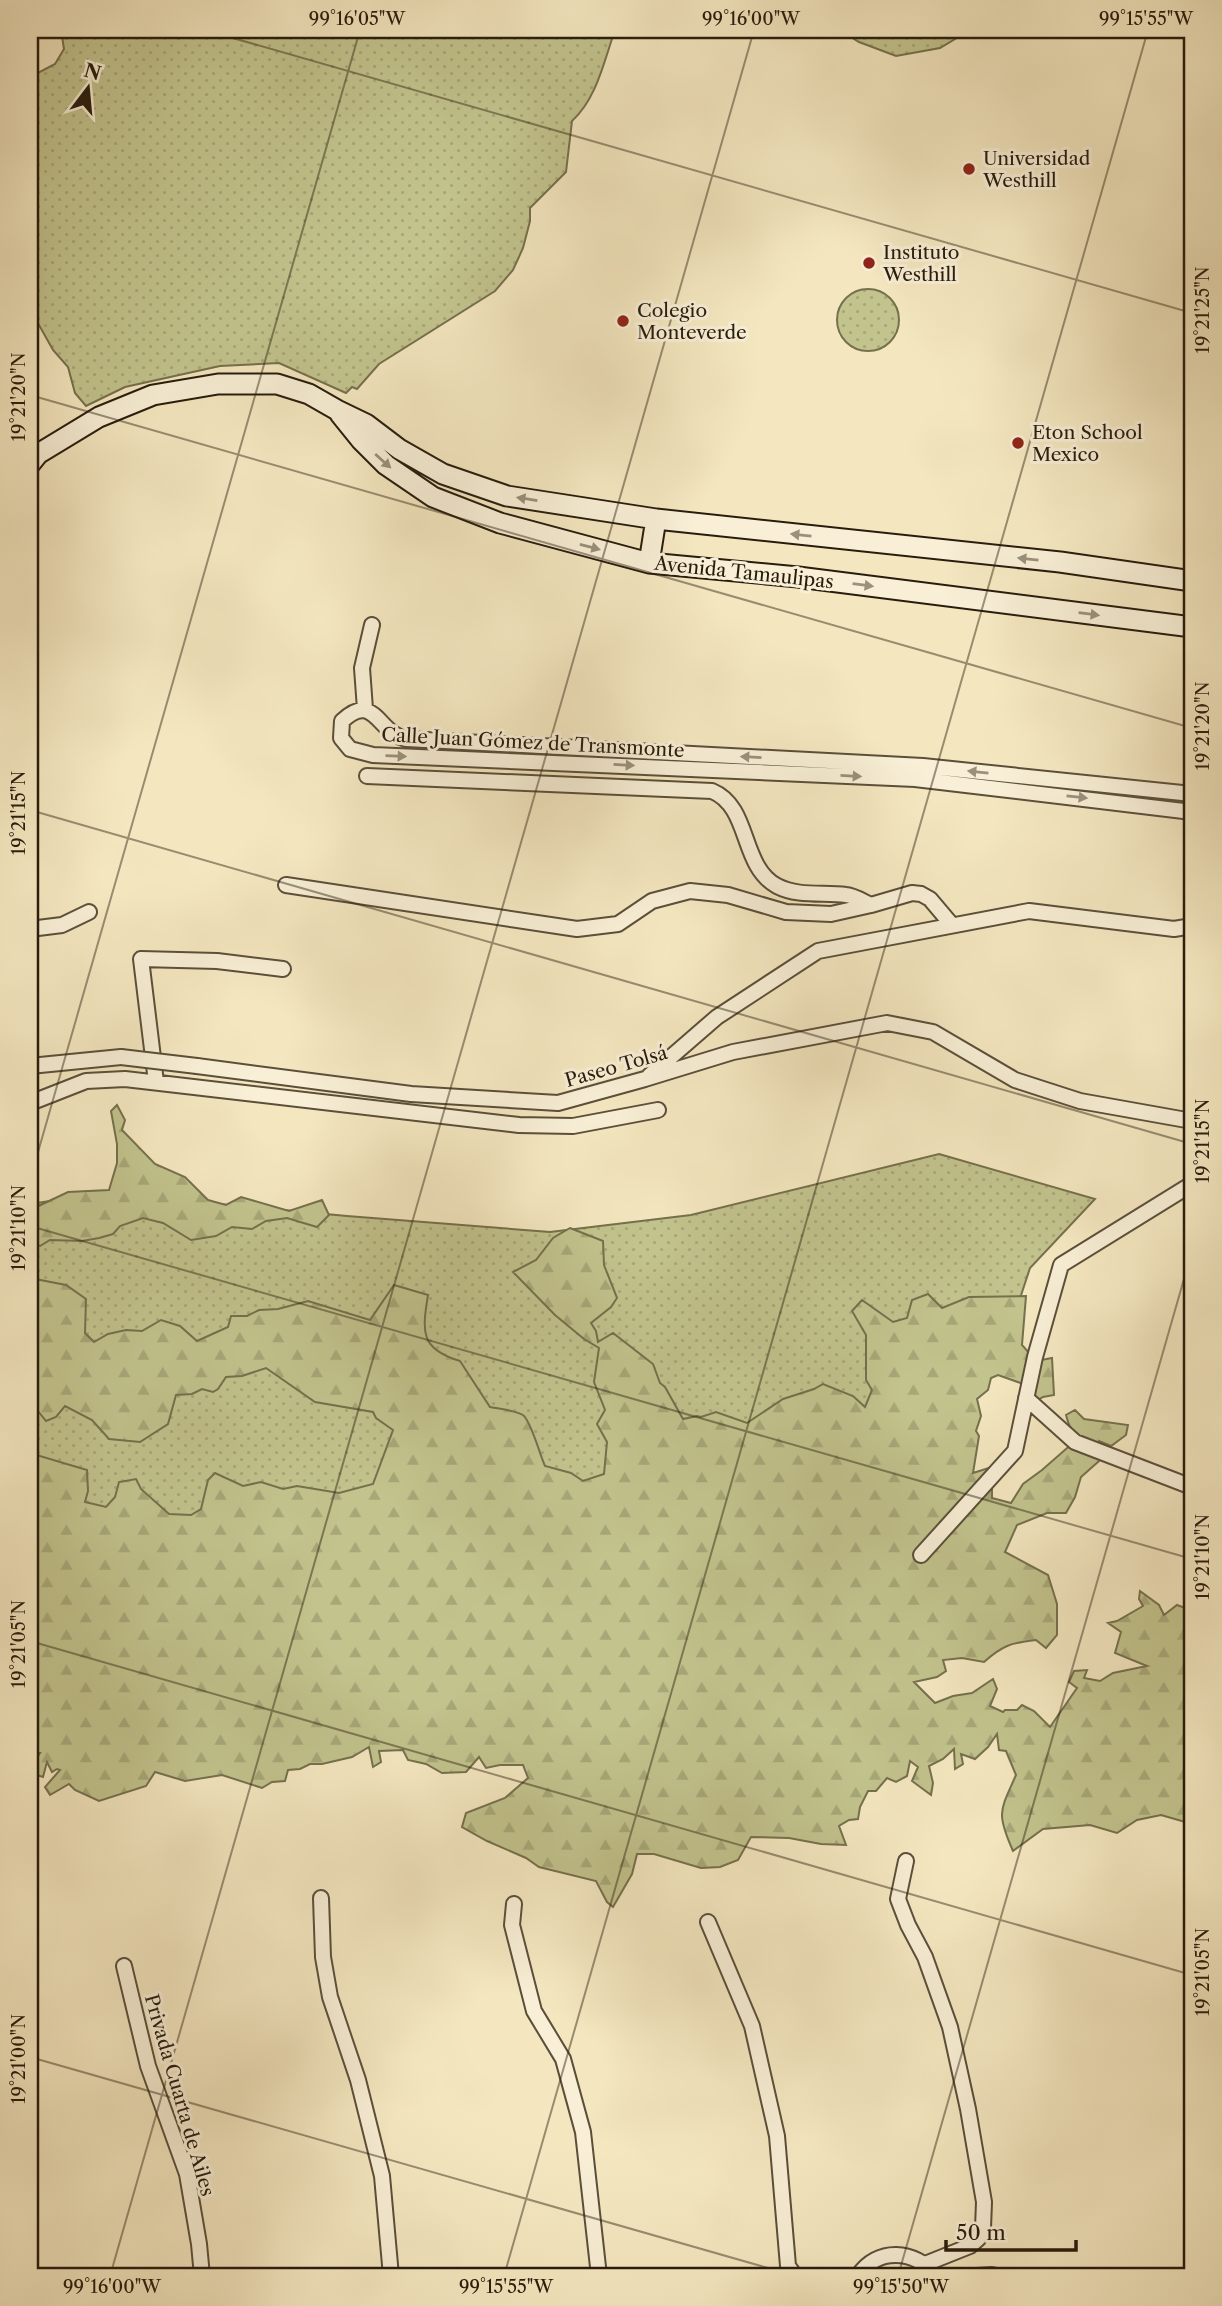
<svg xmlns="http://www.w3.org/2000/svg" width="1222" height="2306" font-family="'Libre Caslon Text',serif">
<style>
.grass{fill:url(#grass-dots);stroke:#75704d;stroke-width:2}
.forest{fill:url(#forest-firs);stroke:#75704d;stroke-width:2}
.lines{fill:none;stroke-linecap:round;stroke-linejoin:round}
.street-casing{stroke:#5b4f3a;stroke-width:18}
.secondary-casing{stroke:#281c0d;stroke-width:23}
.street{stroke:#f8efd6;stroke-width:14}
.secondary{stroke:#f8efd6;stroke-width:19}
.street-bridge-casing{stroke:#5b4f3a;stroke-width:18;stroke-linecap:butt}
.street-bridge{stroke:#f8efd6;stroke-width:14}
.oneway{fill:#9a907c}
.ticks{fill:none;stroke:#281c0d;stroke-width:2;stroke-opacity:0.45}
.poi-dot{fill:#8f2418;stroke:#f8efd6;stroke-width:2.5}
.labels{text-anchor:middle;stroke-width:6;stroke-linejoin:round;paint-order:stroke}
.poi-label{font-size:19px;fill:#281c0d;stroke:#f8efd6;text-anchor:start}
.street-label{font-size:19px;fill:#281c0d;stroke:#f8efd6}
.neatline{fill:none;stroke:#281c0d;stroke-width:2.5}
.ticks-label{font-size:18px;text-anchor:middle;fill:#281c0d}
</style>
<defs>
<pattern id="grass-dots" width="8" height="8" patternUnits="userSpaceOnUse" patternTransform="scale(1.75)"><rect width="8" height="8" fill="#c2c38d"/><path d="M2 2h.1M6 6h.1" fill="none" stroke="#a7a778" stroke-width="1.8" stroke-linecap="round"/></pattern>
<pattern id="forest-firs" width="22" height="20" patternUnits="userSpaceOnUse" patternTransform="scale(1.75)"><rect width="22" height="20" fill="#c2c38d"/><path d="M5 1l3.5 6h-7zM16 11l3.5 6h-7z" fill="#a7a778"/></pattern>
</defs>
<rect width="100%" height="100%" fill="#f4e7c0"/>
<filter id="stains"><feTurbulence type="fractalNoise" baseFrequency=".00286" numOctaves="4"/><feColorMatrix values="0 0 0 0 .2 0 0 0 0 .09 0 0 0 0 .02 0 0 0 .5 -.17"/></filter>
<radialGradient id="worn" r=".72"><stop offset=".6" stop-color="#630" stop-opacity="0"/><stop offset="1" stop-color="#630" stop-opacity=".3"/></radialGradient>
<!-- grass -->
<path class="grass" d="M61 30H615C604 61 597 98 572 121L566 172 530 208V221L523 248 513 270 495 291 379 364 357 389 352 387 346 393 279 363 220 366 125 387 86 406 75 393 68 367 53 350 30 309V77L55 64 64 49Z
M840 30H970L940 48 896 56 859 42Z
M837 320a31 31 0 1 1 62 0a31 31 0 1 1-62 0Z
M939 1154 1095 1199 1030 1268 1008 1335 857 1478 30 1559V1204L101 1193 347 1216 550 1232 691 1215Z"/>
<!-- forest -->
<path class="forest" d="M117 1105 125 1120 122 1130 155 1164 185 1177 208 1200 226 1205 241 1197 289 1211 322 1200 329 1215 317 1227 287 1218 266 1221 252 1229 232 1227 216 1236 191 1240 163 1223 143 1218 120 1226 113 1234 99 1238 82 1241 50 1240 40 1246 30 1243V1210L68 1192 109 1190 117 1163V1144L111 1111Z
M570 1228 603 1241 604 1265 617 1298 611 1307 591 1323 596 1331 598 1342 613 1333 653 1364 660 1383 665 1387 683 1419 697 1416 701 1417 716 1412 747 1423 783 1399 814 1389 823 1384 853 1396 865 1407 872 1390 866 1380V1335L852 1311 862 1300 893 1322 907 1318 912 1300 928 1294 942 1308 969 1297 1026 1296 1022 1345 1036 1361 1052 1358 1054 1395 1043 1397 1030 1405 1026 1385 998 1375 991 1378 988 1390 977 1399 981 1416 976 1431 979 1436 973 1473 995 1466 985 1481 992 1488V1498L1011 1503 1023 1484 1042 1470 1074 1442 1066 1415 1075 1410 1084 1419 1128 1425 1126 1435 1111 1446 1099 1441V1461L1081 1477 1075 1497 1066 1513H1047L1017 1525 1005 1552 1048 1575 1057 1604V1635L1046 1648 1036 1640C1011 1643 1003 1645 984 1662L962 1658 943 1660 946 1671 937 1677 914 1682 935 1703 953 1696 972 1693 993 1679 997 1689 990 1706 1003 1712 1005 1710H1017L1022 1705 1034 1711 1050 1727 1077 1688 1069 1682 1074 1671 1087 1670 1084 1678 1100 1681 1113 1673 1147 1666 1115 1653 1121 1632 1108 1623 1117 1621 1143 1606 1139 1599 1140 1591 1159 1605 1164 1615 1177 1605 1185 1608 1192 1606V1824L1161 1815 1137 1820 1117 1833 1090 1825 1043 1829 1013 1851C996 1813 1000 1811 1016 1775L1006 1751 999 1750 997 1734 988 1747 975 1759 961 1754 963 1764 955 1769 954 1749 943 1759 929 1766 933 1783 931 1795 912 1781 918 1767 910 1761 907 1776 896 1782 887 1778 876 1791H868L860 1807 858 1819 849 1820 839 1826 846 1845 821 1844 789 1838 751 1837 738 1860 720 1867 701 1868 654 1854H637L632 1874 613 1907 607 1902 596 1881 539 1867 526 1858 487 1841 462 1827 466 1813 505 1798 528 1778 523 1765H500L486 1768 479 1757 466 1772 442 1773 426 1764 408 1760 403 1750 379 1751 381 1762 373 1767 369 1747 352 1757 322 1764H310L300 1769 288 1770 285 1781 272 1782 262 1788 222 1775 185 1781 155 1772 146 1786 99 1801 75 1790 69 1784 50 1795 45 1787 60 1770 57 1769 52 1772 47 1762 43 1777 30 1773V1768L40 1753H30V1453L87 1470 88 1491 85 1502 106 1507 115 1497 119 1482 136 1479 141 1489 169 1514 191 1515 201 1509 208 1480 215 1473 243 1486 261 1482 283 1489 297 1486 339 1493 373 1484 393 1430 376 1418 373 1412 315 1402 266 1368 242 1376 226 1377 218 1389 213 1392 202 1389 192 1394 176 1395 168 1424 140 1442 109 1439 92 1420 65 1406 56 1417 46 1421 30 1401V1278L66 1285 86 1299 85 1333 94 1342 108 1334 126 1330 142 1331 161 1320 180 1326 197 1341 228 1327 231 1316H247L259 1310 278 1309 308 1301 370 1320 394 1285 428 1295C422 1332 420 1349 460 1361L490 1407C499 1409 515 1410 523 1415 531 1421 540 1455 545 1466L571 1473 583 1481 604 1474 607 1442 597 1424 605 1410 594 1382 599 1348 584 1339 555 1315 513 1272 536 1260 553 1238Z"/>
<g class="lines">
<!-- street casing -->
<g class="street-casing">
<path id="street" d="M365 709 362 668 372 625
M367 776 712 791C751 807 740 866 777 886 798 897 824 892 846 895 855 896 864 902 871 905
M1192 794 923 766 407 739C378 735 375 690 342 721L341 738 350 749 373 755 915 779 1192 812
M286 885 577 929 618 924 652 901 690 891 728 895 786 912 831 914 871 905 912 893 921 894 930 899 952 925
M30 929 62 925 89 912
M30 1066 121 1057
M197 1066 411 1094 558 1103 645 1079 733 1052 887 1023 933 1032 1015 1080 1080 1101 1192 1121
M649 1076 717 1017 818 951 1029 911 1174 929 1192 926
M156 1082 141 959 217 961 283 969
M30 1103 86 1081 125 1079 519 1125 573 1126 658 1110
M1026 1398 1075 1442 1192 1487
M921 1555 1015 1451 1035 1357 1061 1265 1192 1184
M906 1861 898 1899 908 1925 925 1957 950 2027 968 2109 984 2202 983 2228 978 2239 970 2246 925 2264
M321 1898 323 1957 330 1997 358 2080 382 2176 391 2276
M514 1904 512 1925 534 2011 563 2059 583 2132 599 2276
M708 1922 752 2026 777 2136 788 2266 795 2276
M124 1966 148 2066 187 2174 199 2244 202 2276
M858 2276C877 2247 915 2249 936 2276
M976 2276 992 2275 997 2276"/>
</g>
<!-- secondary casing -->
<g class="secondary-casing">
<path id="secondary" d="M340 414 361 440 386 465 433 497 500 523 649 563 798 577 1192 627
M30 464 38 454 99 417 153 395 218 384H277L309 394 337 410 366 424 399 449 443 474 507 496 656 519 1060 562 1192 581
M649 563 656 519"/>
</g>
<!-- street -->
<use href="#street" class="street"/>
<!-- secondary -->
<use href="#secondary" class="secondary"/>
<!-- street-bridge casing -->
<g class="street-bridge-casing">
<path id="street-bridge" d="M121 1057 197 1066"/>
</g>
<!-- street-bridge -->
<use href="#street-bridge" class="street-bridge"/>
</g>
<!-- one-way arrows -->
<defs><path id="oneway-solid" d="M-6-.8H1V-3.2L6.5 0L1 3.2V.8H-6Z" transform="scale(1.75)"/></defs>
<g class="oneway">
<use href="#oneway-solid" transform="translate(383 461) rotate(42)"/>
<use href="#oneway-solid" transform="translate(527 499) rotate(-171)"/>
<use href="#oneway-solid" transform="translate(801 535) rotate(-174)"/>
<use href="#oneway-solid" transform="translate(590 547) rotate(15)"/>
<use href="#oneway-solid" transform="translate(1028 559) rotate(-174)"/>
<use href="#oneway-solid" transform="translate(863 585) rotate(7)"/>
<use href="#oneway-solid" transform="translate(1089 614) rotate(7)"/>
<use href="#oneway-solid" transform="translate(396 756) rotate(2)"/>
<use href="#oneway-solid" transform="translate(751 757) rotate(-177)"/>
<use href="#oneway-solid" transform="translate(624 765) rotate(3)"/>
<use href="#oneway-solid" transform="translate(978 772) rotate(-174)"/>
<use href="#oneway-solid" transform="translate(851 776) rotate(3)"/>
<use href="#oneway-solid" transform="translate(1077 797) rotate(6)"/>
</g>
<!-- ticks -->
<path class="ticks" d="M205 30 1192 313M30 395 1192 728M30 810 1192 1144M30 1180 360 30M30 1226 1192 1559M30 1641 1192 1975M30 2057 796 2276M110 2276 754 30M504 2276 1148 30M898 2276 1192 1251"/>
<!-- markers -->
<g class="poi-dot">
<circle cx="969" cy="169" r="7"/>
<circle cx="869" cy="263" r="7"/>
<circle cx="623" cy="321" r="7"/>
<circle cx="1018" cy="443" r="7"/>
</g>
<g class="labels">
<!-- poi labels -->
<g class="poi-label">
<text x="983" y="165">Universidad<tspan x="983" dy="22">Westhill</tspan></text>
<text x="883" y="259">Instituto<tspan x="883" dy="22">Westhill</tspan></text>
<text x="637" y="317">Colegio<tspan x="637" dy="22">Monteverde</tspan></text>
<text x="1032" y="439">Eton School<tspan x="1032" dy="22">Mexico</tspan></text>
</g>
<!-- street labels -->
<g class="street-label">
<text transform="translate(744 572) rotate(6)" y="7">Avenida Tamaulipas</text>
<text transform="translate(533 742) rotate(3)" y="7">Calle Juan Gómez de Transmonte</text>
<text transform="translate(616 1066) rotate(-16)" y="7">Paseo Tolsá</text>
<text transform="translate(180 2095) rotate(74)" y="7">Privada Cuarta de Ailes</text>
</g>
</g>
<!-- margin -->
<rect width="1222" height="2306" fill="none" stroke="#f4e7c0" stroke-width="77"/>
<!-- north arrow -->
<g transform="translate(88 88) rotate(16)" stroke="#f8efd6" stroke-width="5" paint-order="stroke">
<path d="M0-5L12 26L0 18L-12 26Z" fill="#281c0d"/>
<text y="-10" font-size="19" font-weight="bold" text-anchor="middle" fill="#281c0d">N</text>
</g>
<!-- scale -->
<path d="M946 2240v10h130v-10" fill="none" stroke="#281c0d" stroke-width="3.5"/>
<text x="956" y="2240" font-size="21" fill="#281c0d" stroke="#f8efd6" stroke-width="5" paint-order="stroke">50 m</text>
<rect x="38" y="38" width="1146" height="2230" class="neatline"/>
<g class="ticks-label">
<text x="357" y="25">99°16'05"W</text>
<text x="751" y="25">99°16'00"W</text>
<text x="1146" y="25">99°15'55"W</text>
<text transform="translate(1203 310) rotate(-90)" y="6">19°21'25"N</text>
<text transform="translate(19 397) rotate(-90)" y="6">19°21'20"N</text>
<text transform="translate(1203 726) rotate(-90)" y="6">19°21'20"N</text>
<text transform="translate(19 813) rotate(-90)" y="6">19°21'15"N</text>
<text transform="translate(1203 1141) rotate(-90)" y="6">19°21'15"N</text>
<text transform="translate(19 1228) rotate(-90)" y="6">19°21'10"N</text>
<text transform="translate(1203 1557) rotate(-90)" y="6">19°21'10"N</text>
<text transform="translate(19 1644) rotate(-90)" y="6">19°21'05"N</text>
<text transform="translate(1203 1972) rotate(-90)" y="6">19°21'05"N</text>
<text transform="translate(19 2059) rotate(-90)" y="6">19°21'00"N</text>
<text x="112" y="2293">99°16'00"W</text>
<text x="506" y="2293">99°15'55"W</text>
<text x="901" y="2293">99°15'50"W</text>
</g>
<rect width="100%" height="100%" filter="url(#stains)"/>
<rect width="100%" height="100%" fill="url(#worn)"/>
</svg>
